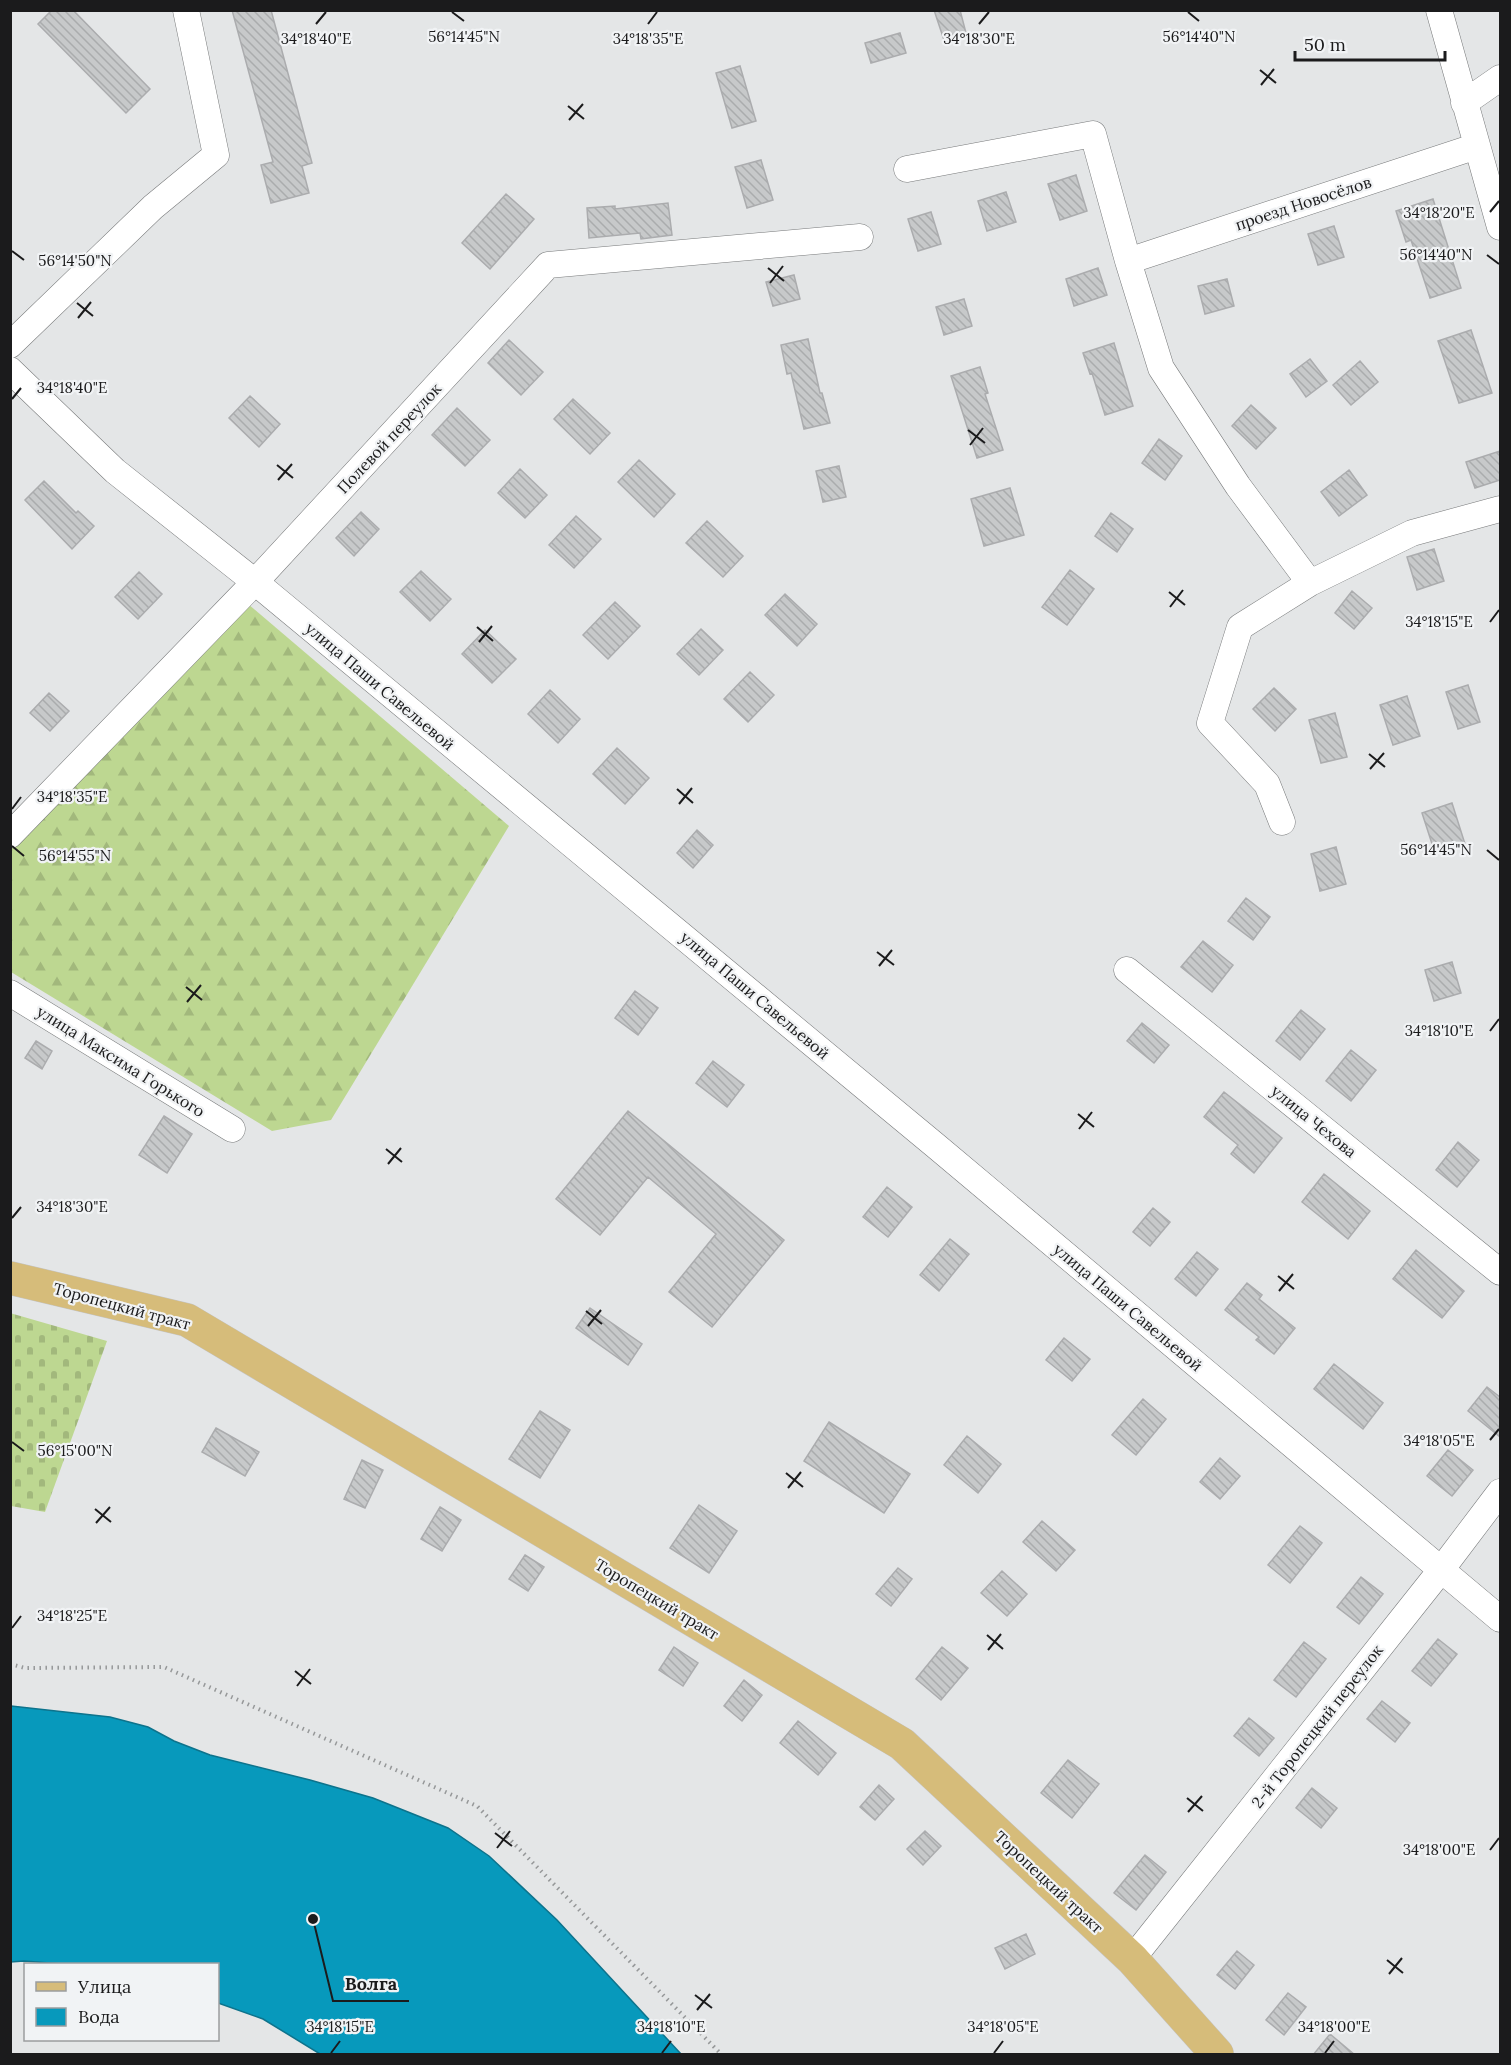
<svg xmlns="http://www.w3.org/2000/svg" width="1511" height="2065" font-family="Lora,serif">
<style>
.forest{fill:url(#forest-firs)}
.cemetery{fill:url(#cemetery-stones)}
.water{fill:#0799bc;stroke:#0d738c;stroke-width:1.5}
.building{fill:url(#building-back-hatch);stroke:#abacae;stroke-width:1.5}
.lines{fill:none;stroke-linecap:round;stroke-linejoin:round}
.minor-casing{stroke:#787a7b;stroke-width:27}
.major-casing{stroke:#c4c4c4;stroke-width:34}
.path{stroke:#969899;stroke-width:4;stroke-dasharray:1.5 4.5;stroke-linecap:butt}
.minor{stroke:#fff;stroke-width:26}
.major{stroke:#d6bc7a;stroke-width:33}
.ticks{fill:none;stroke:#1b1b1c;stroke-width:2}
.labels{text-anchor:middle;stroke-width:4.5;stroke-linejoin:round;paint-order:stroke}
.street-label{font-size:16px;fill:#1b1b1c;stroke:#f1f3f5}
.ticks-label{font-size:15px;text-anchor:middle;fill:#1b1b1c;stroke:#f1f3f5;stroke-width:4.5;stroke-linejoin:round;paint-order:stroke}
.leader{fill:none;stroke:#1b1b1c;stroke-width:2}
.callout-dot{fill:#1b1b1c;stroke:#f1f3f5;stroke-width:2}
.callout-label{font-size:18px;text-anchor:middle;font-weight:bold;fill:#1b1b1c;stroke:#f1f3f5;stroke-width:4.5;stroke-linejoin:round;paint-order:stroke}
</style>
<defs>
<pattern id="forest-firs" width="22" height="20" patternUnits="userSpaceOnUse" patternTransform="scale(1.5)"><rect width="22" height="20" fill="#bdd791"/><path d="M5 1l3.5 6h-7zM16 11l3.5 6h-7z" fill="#a2b87c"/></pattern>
<pattern id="cemetery-stones" width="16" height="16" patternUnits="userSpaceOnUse" patternTransform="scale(1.5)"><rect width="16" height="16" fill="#bdd791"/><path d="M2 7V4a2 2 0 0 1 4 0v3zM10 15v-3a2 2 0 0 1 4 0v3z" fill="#a2b87c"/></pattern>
<pattern id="building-back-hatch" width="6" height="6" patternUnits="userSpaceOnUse" patternTransform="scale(1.5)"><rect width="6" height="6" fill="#c7c9ca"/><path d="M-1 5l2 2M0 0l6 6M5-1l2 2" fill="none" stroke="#aaacad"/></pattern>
</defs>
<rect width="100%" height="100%" fill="#e4e6e7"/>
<!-- forest -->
<path class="forest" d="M248 604 509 826 331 1120 272 1131 11 972 10 849Z"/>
<!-- cemetery -->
<path class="cemetery" d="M10 1313 107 1341 45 1512 11 1506Z"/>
<!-- water -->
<path class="water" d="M11 1706 110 1717 148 1727 174 1741 210 1755 310 1780 373 1798 448 1828 489 1856 557 1920 681 2054H320L263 2019 218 2003V1964H62L24 1961 11 1962Z"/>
<!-- building -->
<path class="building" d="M52 10H73L150 89 126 113 38 24Z
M232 10H271L312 163 302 166 309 193 271 203 261 165 273 162Z
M934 10H960L966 33 944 40Z
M900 33 906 53 871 63 865 43Z
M740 66 756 121 732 128 716 73Z
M761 160 773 200 747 208 735 167Z
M1076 175 1087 211 1060 220 1048 184Z
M1006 192 1016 222 987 231 978 201Z
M506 194 534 219 490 269 462 243Z
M1433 199 1461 288 1430 298 1411 240 1406 242 1396 211Z
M668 203 672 235 641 239 640 233 589 238 587 208 615 206V209Z
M931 212 941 244 918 251 908 219Z
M1334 226 1344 257 1318 265 1308 234Z
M1098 268 1107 295 1074 306 1066 279Z
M794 275 800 299 773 306 766 282Z
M1227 279 1234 306 1205 314 1198 286Z
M964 299 972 326 944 335 936 307Z
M1471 330 1492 393 1459 403 1438 341Z
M808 339 820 393H822L830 423 804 429 791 373 787 374 781 345Z
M509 340 543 372 521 395 488 363Z
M1114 343 1133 406 1105 415 1092 373 1090 374 1083 353Z
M1310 359 1327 381 1306 397 1290 374Z
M1360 361 1378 382 1351 405 1333 385Z
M980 367 988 393 985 394 1003 450 977 458 951 376Z
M250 396 280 424 259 447 229 418Z
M573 399 610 433 590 454 554 419Z
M1251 405 1276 428 1256 449 1232 426Z
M457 408 490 440 465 466 432 435Z
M1159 439 1182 456 1165 480 1142 463Z
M1500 451V480L1475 488 1466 462Z
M639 460 675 494 654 517 618 482Z
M839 466 846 497 823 502 816 471Z
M520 469 547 495 525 518 498 493Z
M1349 470 1367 495 1339 516 1321 492Z
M44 481 76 513 78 511 94 526 72 549 25 500Z
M1010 488 1024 535 984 546 971 499Z
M361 512 379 529 354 556 336 538Z
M1111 513 1133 529 1117 552 1095 536Z
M576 516 601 539 574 568 549 545Z
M707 521 743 556 723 577 686 543Z
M1434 549 1444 581 1417 590 1407 557Z
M1070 570 1094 589 1067 625 1042 607Z
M421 571 451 599 430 621 400 592Z
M139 572 162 594 138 619 115 597Z
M1352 591 1372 608 1354 629 1335 613Z
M785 594 817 624 797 646 765 615Z
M615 602 640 626 608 659 583 635Z
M701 629 723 650 699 675 677 654Z
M485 630 516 659 492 683 462 654Z
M750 672 774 695 748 722 724 699Z
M1468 685 1480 722 1458 729 1446 692Z
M1274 688 1296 709 1275 731 1253 709Z
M550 690 580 719 558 743 528 714Z
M49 693 69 711 50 731 30 713Z
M1407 696 1420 736 1393 745 1380 705Z
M1335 713 1347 757 1321 763 1309 720Z
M617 748 649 778 625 804 593 774Z
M1452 803 1465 844 1435 853 1422 813Z
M697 830 713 845 693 868 677 853Z
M1336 847 1346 884 1320 891 1311 854Z
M1246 898 1270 917 1253 940 1228 921Z
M1203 941 1233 965 1212 992 1181 967Z
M1452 962 1461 993 1434 1001 1425 970Z
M635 991 658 1008 638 1035 615 1018Z
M1301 1010 1325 1029 1300 1060 1276 1041Z
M1142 1023 1169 1045 1154 1063 1127 1041Z
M36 1041 52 1051 42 1069 25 1058Z
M1351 1050 1376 1070 1351 1101 1326 1081Z
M713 1061 744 1085 727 1107 696 1083Z
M1224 1092 1282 1138 1254 1173 1231 1154 1238 1145 1204 1117Z
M628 1111 784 1240 712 1327 669 1292 716 1234 648 1177 600 1235 556 1199Z
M164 1116 192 1134 167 1173 139 1155Z
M1458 1142 1479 1160 1457 1187 1436 1170Z
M1324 1174 1370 1211 1348 1239 1302 1202Z
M887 1187 912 1207 888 1237 863 1217Z
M1153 1208 1170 1222 1150 1246 1133 1232Z
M950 1239 969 1254 939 1291 920 1275Z
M1416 1250 1464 1291 1442 1318 1393 1279Z
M1197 1252 1218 1269 1196 1296 1175 1279Z
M1247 1283 1262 1295 1259 1299 1295 1328 1274 1354 1256 1340 1259 1337 1225 1310Z
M590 1308 642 1344 628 1365 576 1328Z
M1064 1338 1090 1359 1072 1381 1046 1360Z
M1334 1364 1383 1403 1363 1429 1314 1389Z
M1487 1387 1500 1397V1437L1468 1411Z
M1143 1399 1166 1419 1136 1455 1112 1435Z
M540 1411 570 1430 540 1478 509 1459Z
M829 1422 910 1474 884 1513 804 1461Z
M216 1428 259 1452 245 1476 202 1452Z
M967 1436 1001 1464 978 1493 944 1465Z
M1448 1450 1473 1470 1452 1496 1427 1476Z
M1220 1458 1240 1476 1220 1499 1200 1482Z
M362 1460 383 1470 365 1508 344 1499Z
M699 1505 737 1531 709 1573 670 1548Z
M440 1507 461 1520 442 1551 421 1539Z
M1042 1521 1075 1550 1056 1571 1023 1542Z
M1300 1526 1322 1543 1290 1583 1268 1565Z
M525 1555 544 1567 528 1591 509 1579Z
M898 1568 912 1579 891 1606 876 1594Z
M1002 1571 1027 1594 1007 1616 981 1593Z
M1361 1577 1383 1594 1359 1624 1337 1607Z
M1438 1639 1457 1654 1431 1686 1412 1671Z
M1304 1642 1326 1659 1296 1697 1274 1680Z
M674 1647 698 1663 683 1686 659 1670Z
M942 1647 968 1668 941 1700 916 1679Z
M744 1680 762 1695 742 1721 724 1706Z
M1382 1701 1410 1723 1395 1742 1367 1719Z
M1249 1718 1274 1738 1259 1756 1234 1736Z
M798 1721 836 1753 818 1775 780 1743Z
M1068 1760 1099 1784 1072 1818 1041 1793Z
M879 1785 894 1799 875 1820 860 1807Z
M1312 1788 1337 1808 1321 1828 1296 1808Z
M925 1831 941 1846 923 1865 907 1849Z
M1145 1855 1166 1872 1136 1910 1114 1893Z
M1026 1934 1035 1954 1005 1969 995 1948Z
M1237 1951 1254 1965 1235 1989 1217 1975Z
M1288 1993 1306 2007 1284 2035 1266 2020Z
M1330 2034 1355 2055H1313Z"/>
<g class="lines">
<!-- minor casing -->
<g class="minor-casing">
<path id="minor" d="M1439 10 1500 227
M1464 103 1500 78
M907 169 1093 134 1128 261 1161 368 1238 486 1310 583 1240 627 1210 723 1267 784 1282 822
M1128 261 1477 146
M10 345 153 207 216 155 186 10
M10 370 115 471 255 582 936 1146 1500 1619
M1310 583 1412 533 1500 509
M10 835 255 582 548 265 860 237
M1127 970 1500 1272
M10 993 232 1129
M1132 1959 1441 1570 1500 1492"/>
</g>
<!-- major casing -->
<g class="major-casing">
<path id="major" d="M10 1278 187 1320 902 1744 1132 1959 1217 2054"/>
</g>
<!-- path -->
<path class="path" d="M10 1664 25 1668 164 1667 477 1806 721 2054"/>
<!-- minor -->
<use href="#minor" class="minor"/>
<!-- major -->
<use href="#major" class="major"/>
</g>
<!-- ticks -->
<path class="ticks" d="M452 12 464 21M1188 12 1199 21M316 24 326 12M648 24 657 12M979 24 989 12M1260 70 1276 83M1261 85 1274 69M568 106 584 119M569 120 583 104M1490 212 1499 201M12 251 24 260M1487 255 1499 264M768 268 784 281M770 283 783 266M77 303 93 316M78 318 91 302M12 399 21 388M968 430 985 443M970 445 983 428M277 465 293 478M278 480 292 464M1169 592 1185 605M1170 607 1183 590M1490 622 1499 610M477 627 493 641M479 642 492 626M1369 754 1385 767M1370 769 1384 753M677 789 693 803M679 804 692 788M12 809 21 797M12 846 24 856M1487 850 1499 860M877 952 894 965M879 966 892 950M186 987 202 1000M187 1002 201 985M1490 1031 1499 1019M1078 1114 1094 1127M1079 1129 1092 1112M386 1149 402 1162M388 1164 401 1148M12 1218 21 1207M1278 1276 1294 1289M1279 1291 1293 1274M586 1311 602 1324M588 1326 601 1310M1490 1440 1499 1429M12 1442 24 1451M786 1473 803 1487M788 1488 801 1472M95 1509 111 1522M96 1523 110 1507M12 1628 21 1616M987 1635 1003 1649M988 1650 1001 1634M295 1671 311 1684M297 1686 310 1669M1187 1798 1203 1811M1188 1812 1202 1796M495 1833 512 1846M497 1848 510 1831M1490 1850 1499 1838M1387 1960 1403 1973M1389 1974 1402 1958M695 1995 712 2008M697 2010 710 1994M331 2053 340 2041M662 2053 671 2041M994 2053 1003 2041M1325 2053 1334 2041"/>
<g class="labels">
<!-- street labels -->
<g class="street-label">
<text transform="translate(1303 203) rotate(-18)" y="6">проезд Новосёлов</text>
<text transform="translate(389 438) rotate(-47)" y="6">Полевой переулок</text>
<text transform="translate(380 686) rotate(40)" y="6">улица Паши Савельевой</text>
<text transform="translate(755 995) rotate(40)" y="6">улица Паши Савельевой</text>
<text transform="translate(121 1061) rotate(32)" y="6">улица Максима Горького</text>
<text transform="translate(1314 1121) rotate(39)" y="6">улица Чехова</text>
<text transform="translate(122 1306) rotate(15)" y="6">Торопецкий тракт</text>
<text transform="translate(1128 1307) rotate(40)" y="6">улица Паши Савельевой</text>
<text transform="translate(657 1599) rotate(31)" y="6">Торопецкий тракт</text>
<text transform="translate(1317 1726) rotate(-52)" y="6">2-й Торопецкий переулок</text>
<text transform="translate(1049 1882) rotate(43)" y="6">Торопецкий тракт</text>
</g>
</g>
<g class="ticks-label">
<text x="464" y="42">56°14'45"N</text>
<text x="1199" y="42">56°14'40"N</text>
<text x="316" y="44">34°18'40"E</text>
<text x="648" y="44">34°18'35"E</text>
<text x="979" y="44">34°18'30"E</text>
<text x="1439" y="218">34°18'20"E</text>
<text x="1436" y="260">56°14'40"N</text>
<text x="75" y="266">56°14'50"N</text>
<text x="72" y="393">34°18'40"E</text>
<text x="1439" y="627">34°18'15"E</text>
<text x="72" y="802">34°18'35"E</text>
<text x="1436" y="855">56°14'45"N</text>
<text x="75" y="861">56°14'55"N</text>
<text x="1439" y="1036">34°18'10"E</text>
<text x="72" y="1212">34°18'30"E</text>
<text x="1439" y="1446">34°18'05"E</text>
<text x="75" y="1456">56°15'00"N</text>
<text x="72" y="1621">34°18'25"E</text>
<text x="1439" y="1855">34°18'00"E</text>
<text x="340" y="2032">34°18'15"E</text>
<text x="671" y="2032">34°18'10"E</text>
<text x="1003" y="2032">34°18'05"E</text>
<text x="1334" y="2032">34°18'00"E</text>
</g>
<!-- callouts -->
<path class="leader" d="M313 1919L333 2001H409"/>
<circle class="callout-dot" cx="313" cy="1919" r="6"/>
<g class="callout-label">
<text x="371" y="1990">Волга</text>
</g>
<!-- border -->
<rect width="1511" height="2065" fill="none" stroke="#1b1b1c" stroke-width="24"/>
<!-- legend -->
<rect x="24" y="1963" width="195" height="78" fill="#f1f3f5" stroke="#9b9d9e" stroke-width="1.5"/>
<rect x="36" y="1982" width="30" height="9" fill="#d6bc7a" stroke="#9b9d9e" stroke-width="1.5"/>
<text x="78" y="1993" font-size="18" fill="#1b1b1c">Улица</text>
<rect x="36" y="2008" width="30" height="18" fill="#0799bc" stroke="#9b9d9e" stroke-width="1.5"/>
<text x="78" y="2023" font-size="18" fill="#1b1b1c">Вода</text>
<!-- scale -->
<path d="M1295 51v9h150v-9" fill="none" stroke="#1b1b1c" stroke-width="3"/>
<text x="1304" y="51" font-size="18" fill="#1b1b1c" stroke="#f1f3f5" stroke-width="4.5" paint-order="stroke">50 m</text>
</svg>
